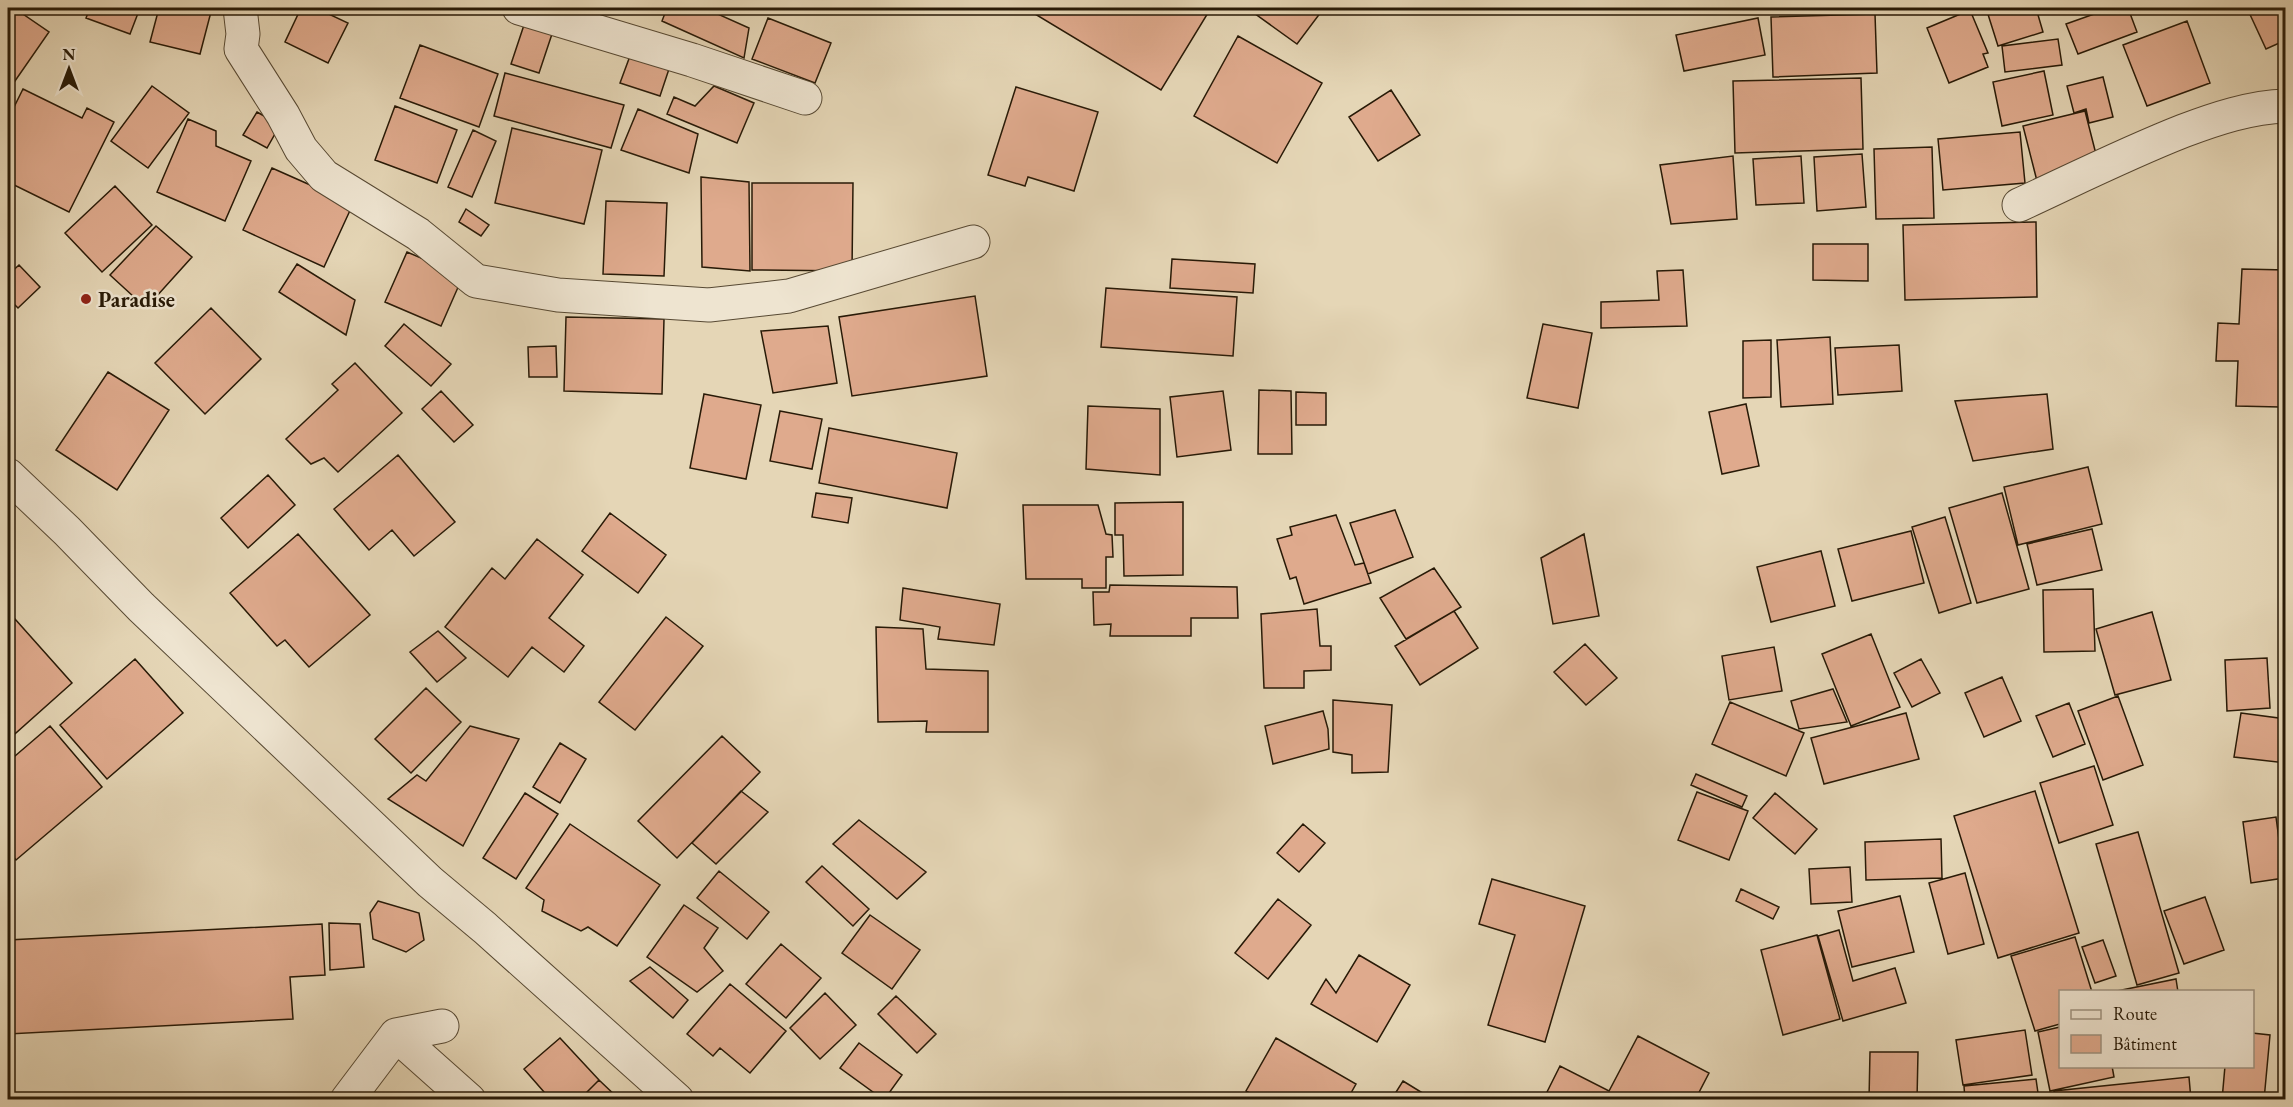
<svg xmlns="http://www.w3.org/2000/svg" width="2293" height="1107" font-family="'EB Garamond',serif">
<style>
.building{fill:#dfaa8d;stroke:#281a07;stroke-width:1.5}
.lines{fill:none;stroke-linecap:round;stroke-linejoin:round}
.minor-casing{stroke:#574933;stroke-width:35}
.minor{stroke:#eee4d0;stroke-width:33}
.poi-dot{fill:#8f2418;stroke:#eee4d0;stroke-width:2}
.labels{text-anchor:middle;stroke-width:5;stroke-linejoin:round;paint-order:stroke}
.poi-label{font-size:22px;font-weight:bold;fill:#281a07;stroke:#eee4d0;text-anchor:start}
</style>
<rect width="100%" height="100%" fill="#e5d6b6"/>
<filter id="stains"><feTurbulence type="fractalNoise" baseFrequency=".00333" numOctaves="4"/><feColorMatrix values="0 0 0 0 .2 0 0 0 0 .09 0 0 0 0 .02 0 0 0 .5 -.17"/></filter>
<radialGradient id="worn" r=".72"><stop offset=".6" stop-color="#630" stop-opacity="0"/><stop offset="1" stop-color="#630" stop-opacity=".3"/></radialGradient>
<!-- building -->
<path class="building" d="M8 8H14L49 32 8 91Z
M90 8H140L130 34 86 18Z
M159 8H212L200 54 150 42Z
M301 8H316L348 23 328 63 285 42Z
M667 8H715L713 12 749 28 744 58 662 21Z
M1025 8H1211L1161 90Z
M1247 8H1324L1297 44Z
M1842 8H1892L1842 9Z
M1986 8H2036L2043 32 1998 46Z
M2111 8H2128L2137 32 2078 54 2066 24Z
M2247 8H2286V40L2266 49Z
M1970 10 1988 53 1983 54 1988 67 1949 83 1927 28Z
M1875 14 1877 73 1773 77 1771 17Z
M768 18 831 43 815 83 752 59Z
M1758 18 1765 55 1684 71 1676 35Z
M2187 21 2210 83 2147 106 2123 45Z
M525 22 553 31 539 73 511 64Z
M1238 36 1322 83 1277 163 1194 116Z
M2058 39 2062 65 2005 72 2002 46Z
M420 45 498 74 479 127 400 98Z
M630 56 669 69 660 96 620 83Z
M2044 71 2053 115 2002 126 1993 82Z
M505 73 624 105 611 148 494 116Z
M2103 77 2113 117 2089 123 2086 109 2074 113 2067 86Z
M1861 78 1863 149 1735 153 1733 81Z
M152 86 189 113 148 168 111 141Z
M714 86 754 103 737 143 667 114 674 97 695 106Z
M1016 87 1098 112 1074 191 1028 177 1025 186 988 175Z
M23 89 82 118 87 108 114 122 69 212 8 182V108L12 111Z
M1391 90 1420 135 1378 161 1349 117Z
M395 106 457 130 437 183 375 160Z
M638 109 698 134 689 173 621 150Z
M2085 111 2099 166 2037 181 2023 126Z
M257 112 280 125 267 148 243 135Z
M188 119 216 131V146L251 161 225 221 157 192Z
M512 128 602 150 584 224 495 203Z
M473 130 496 141 472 197 448 187Z
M2020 132 2025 183 1943 190 1938 139Z
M1932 147 1934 218 1876 219 1874 149Z
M1862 154 1866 207 1817 211 1814 157Z
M1733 156 1737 219 1671 224 1660 165Z
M1801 156 1804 203 1756 205 1753 159Z
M272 168 353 204 324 267 243 230Z
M701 177 749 182 750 271 702 267Z
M752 183H853L852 271 752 270Z
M115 186 152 225 102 272 65 233Z
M606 201 667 203 664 276 603 274Z
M466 209 489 225 481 236 459 222Z
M2036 222 2037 297 1905 300 1903 225Z
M156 226 192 257 146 308 110 275Z
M1813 244H1868V281L1813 280Z
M407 252 463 276 441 326 385 302Z
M1172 259 1255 264 1253 293 1170 288Z
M297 264 355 300 346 335 279 292Z
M19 265 40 287 18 308 8 298V275Z
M2242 269 2286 270V367H2282L2280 407 2236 406 2238 361H2216L2218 323 2239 324Z
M1683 270 1687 326 1601 328V302L1659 300 1657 271Z
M1106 288 1237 297 1233 356 1101 347Z
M975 296 987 376 852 396 839 317Z
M211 308 261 359 205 414 155 363Z
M566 317 664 319 662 394 564 391Z
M404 324 451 364 431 386 385 346Z
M1543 324 1592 333 1578 408 1527 398Z
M828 326 837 383 773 393 761 331Z
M1830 337 1833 404 1781 407 1777 340Z
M1771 340V397L1743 398V341Z
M1899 345 1902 391 1838 395 1835 348Z
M556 346 557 377H529L528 347Z
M355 363 402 413 338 472 324 458 311 464 286 439 338 390 332 384Z
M108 372 169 410 117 490 56 450Z
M1259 390 1291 391 1292 454H1258Z
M441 391 473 425 454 442 422 409Z
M1223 391 1231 450 1177 457 1170 397Z
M1296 392 1326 393V425H1296Z
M704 394 761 405 746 479 690 468Z
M2047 394 2053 449 1973 461 1955 401Z
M1746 404 1759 466 1722 474 1709 412Z
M1088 406 1160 409V475L1086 469Z
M780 411 822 419 812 469 770 461Z
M829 428 957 453 947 508 819 483Z
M398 455 455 522 414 556 392 530 369 550 334 509Z
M2088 467 2102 524 2018 545 2004 487Z
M268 475 295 505 248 548 221 518Z
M816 493 852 498 848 523 812 517Z
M2002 493 2029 589 1977 603 1949 508Z
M1183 502V575L1124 576 1123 535H1115V503Z
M1023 505H1098L1106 534 1112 535 1113 557H1106V588H1082V579H1026Z
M1395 510 1413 557 1368 574 1350 523Z
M610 513 666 555 638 593 582 551Z
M1336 515 1355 565 1364 563 1371 583 1304 604 1296 577 1290 579 1277 539 1292 535 1290 527Z
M1945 517 1971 603 1939 613 1912 527Z
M2092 529 2102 570 2037 585 2027 544Z
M1911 531 1924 583 1852 601 1838 549Z
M298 534 370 615 309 667 285 640 277 646 230 593Z
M1584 534 1599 616 1553 624 1541 558Z
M537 539 583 575 549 618 584 646 564 672 532 647 508 677 445 627 492 568 505 579Z
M1821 551 1835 606 1771 622 1757 567Z
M1434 568 1461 607 1406 639 1380 598Z
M1110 585 1237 587 1238 618H1191V636H1110L1111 624 1094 625 1093 592H1109Z
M903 588 1000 604 994 645 938 639 940 627 900 620Z
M2093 589 2095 651 2044 652 2043 590Z
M1317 609 1320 646H1331V670L1304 671V688H1264L1261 614Z
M1454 611 1478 648 1420 685 1395 646Z
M2152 612 2171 680 2115 695 2096 629Z
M666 617 703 646 635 730 599 702Z
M15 619 72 683 8 740V626Z
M876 627 923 629 926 669 988 671V732H926L927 721 878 722Z
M438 631 466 658 437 682 410 652Z
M1871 634 1900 707 1851 726 1822 654Z
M1585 644 1617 678 1586 705 1554 672Z
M1774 647 1782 691 1729 700 1722 656Z
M2267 658 2270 708 2227 711 2225 660Z
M135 659 183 713 107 779 60 725Z
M1921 659 1940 693 1912 707 1894 673Z
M2002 677 2021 721 1984 737 1965 693Z
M426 688 461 722 411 773 375 739Z
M1833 689 1847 722 1799 729 1791 701Z
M2118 696 2143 765 2103 780 2078 711Z
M1333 700 1392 705 1388 772 1352 773V755L1333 752Z
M1730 702 1804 733 1786 776 1712 744Z
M2069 703 2085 744 2053 757 2036 716Z
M1323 711 1328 729 1329 749 1273 764 1265 726Z
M1906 713 1919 759 1824 784 1811 738Z
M2241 713 2286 719V763L2234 757Z
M50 726 102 787 16 860 8 850V762Z
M470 726 519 739 463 846 388 799 417 775 426 781Z
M722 736 760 772 677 858 638 821Z
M560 743 586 759 560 803 533 787Z
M2094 766 2113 825 2059 843 2040 783Z
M1696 774 1747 796 1742 807 1691 785Z
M741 791 768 812 716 864 692 843Z
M2035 791 2079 933 1998 958 1954 816Z
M1697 792 1748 811 1729 860 1678 840Z
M525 793 558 814 516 879 483 858Z
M1775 793 1817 829 1795 854 1753 818Z
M2276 817 2284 878 2251 883 2243 822Z
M859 820 926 872 897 899 833 844Z
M570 824 660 885 617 946 588 927 581 931 542 911 544 900 526 888Z
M1303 824 1325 843 1299 872 1277 853Z
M2138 832 2179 973 2137 985 2096 844Z
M1941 839 1942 878 1866 880 1865 842Z
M822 866 869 909 853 926 806 882Z
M1850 867 1852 902 1811 904 1809 869Z
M719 871 769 912 747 939 697 898Z
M1965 873 1984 944 1948 954 1929 883Z
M1492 879 1585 906 1545 1042 1488 1025 1515 935 1479 924Z
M1741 889 1779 907 1773 919 1736 901Z
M1900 896 1914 952 1852 967 1838 911Z
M2205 897 2224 950 2184 964 2164 911Z
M1278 899 1311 925 1268 979 1235 953Z
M378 901 419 913 424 940 406 952 373 939 370 913Z
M684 905 718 928 704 948 723 971 697 992 647 957Z
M870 915 920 950 892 989 842 953Z
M329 923 360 924 364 967 330 970Z
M322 924 325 975 290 977 293 1019 8 1034V940Z
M1839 930 1853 981 1895 968 1906 1003 1843 1021 1818 936Z
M1817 935 1840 1019 1783 1035 1761 950Z
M2075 937 2092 992H2060V1024L2035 1031 2011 956Z
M2103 940 2116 976 2095 983 2082 947Z
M781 944 821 978 786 1018 746 984Z
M1359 955 1410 985 1377 1042 1311 1004 1326 979 1336 993Z
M650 967 688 1000 673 1018 630 981Z
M2176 979 2178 992H2112Z
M730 984 786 1031 750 1073 720 1048 713 1056 687 1034Z
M825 993 856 1025 820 1059 790 1028Z
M896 996 936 1034 917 1053 878 1014Z
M2060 1027V1066H2112L2114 1077 2050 1091 2038 1032Z
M2025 1030 2032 1075 1963 1085 1956 1040Z
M2252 1033 2270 1035 2264 1100H2222L2225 1066H2252Z
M1638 1036 1709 1073 1695 1100H1543L1560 1066 1609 1091Z
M560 1038 599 1080 579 1100H551L524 1069Z
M1276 1038 1356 1084 1347 1100H1262L1246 1091Z
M859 1043 902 1075 884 1100 840 1068Z
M1870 1052H1918L1917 1100H1869Z
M2189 1077 2191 1100H2055L2054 1091Z
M2036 1079 2039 1100H1965L1964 1086Z
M599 1080 620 1100H579Z
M1403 1081 1434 1100H1391Z"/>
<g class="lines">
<!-- minor casing -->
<g class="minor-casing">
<path id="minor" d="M240 8 243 34 241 49 283 115 301 149 324 176 418 234 476 281 558 295 709 305 789 296 973 242
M519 8 692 60 805 98
M2019 205C2073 180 2127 153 2183 131 2215 119 2250 107 2286 106
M8 475 67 531 141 607 430 882 485 928 677 1100
M396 1035 469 1100
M347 1100 396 1035 442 1026"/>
</g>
<!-- minor -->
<use href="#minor" class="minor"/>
</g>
<!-- markers -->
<circle class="poi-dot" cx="86" cy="299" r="6"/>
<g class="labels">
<!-- poi labels -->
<g class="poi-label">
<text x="98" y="307">Paradise</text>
</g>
</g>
<!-- margin -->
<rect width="2293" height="1107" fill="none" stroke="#e5d6b6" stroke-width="30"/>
<rect x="9" y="9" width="2275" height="1089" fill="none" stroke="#281a07" stroke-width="3"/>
<rect x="15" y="15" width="2263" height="1077" fill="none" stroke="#281a07" stroke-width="1.5"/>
<!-- legend -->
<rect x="2059" y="990" width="195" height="78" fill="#eee4d0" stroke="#9f9380" stroke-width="1.5"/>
<rect x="2071" y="1010" width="30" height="9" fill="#eee4d0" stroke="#9f9380" stroke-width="1.5"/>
<text x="2113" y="1020" font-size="18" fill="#281a07">Route</text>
<rect x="2071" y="1035" width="30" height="18" fill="#dfaa8d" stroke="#9f9380" stroke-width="1.5"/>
<text x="2113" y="1050" font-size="18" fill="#281a07">Bâtiment</text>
<!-- north arrow -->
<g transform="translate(69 69)" stroke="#eee4d0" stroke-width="4.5" paint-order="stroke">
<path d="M0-4.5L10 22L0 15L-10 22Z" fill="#281a07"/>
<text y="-9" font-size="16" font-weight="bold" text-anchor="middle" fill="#281a07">N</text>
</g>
<rect width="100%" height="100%" filter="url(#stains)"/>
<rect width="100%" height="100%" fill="url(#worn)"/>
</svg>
